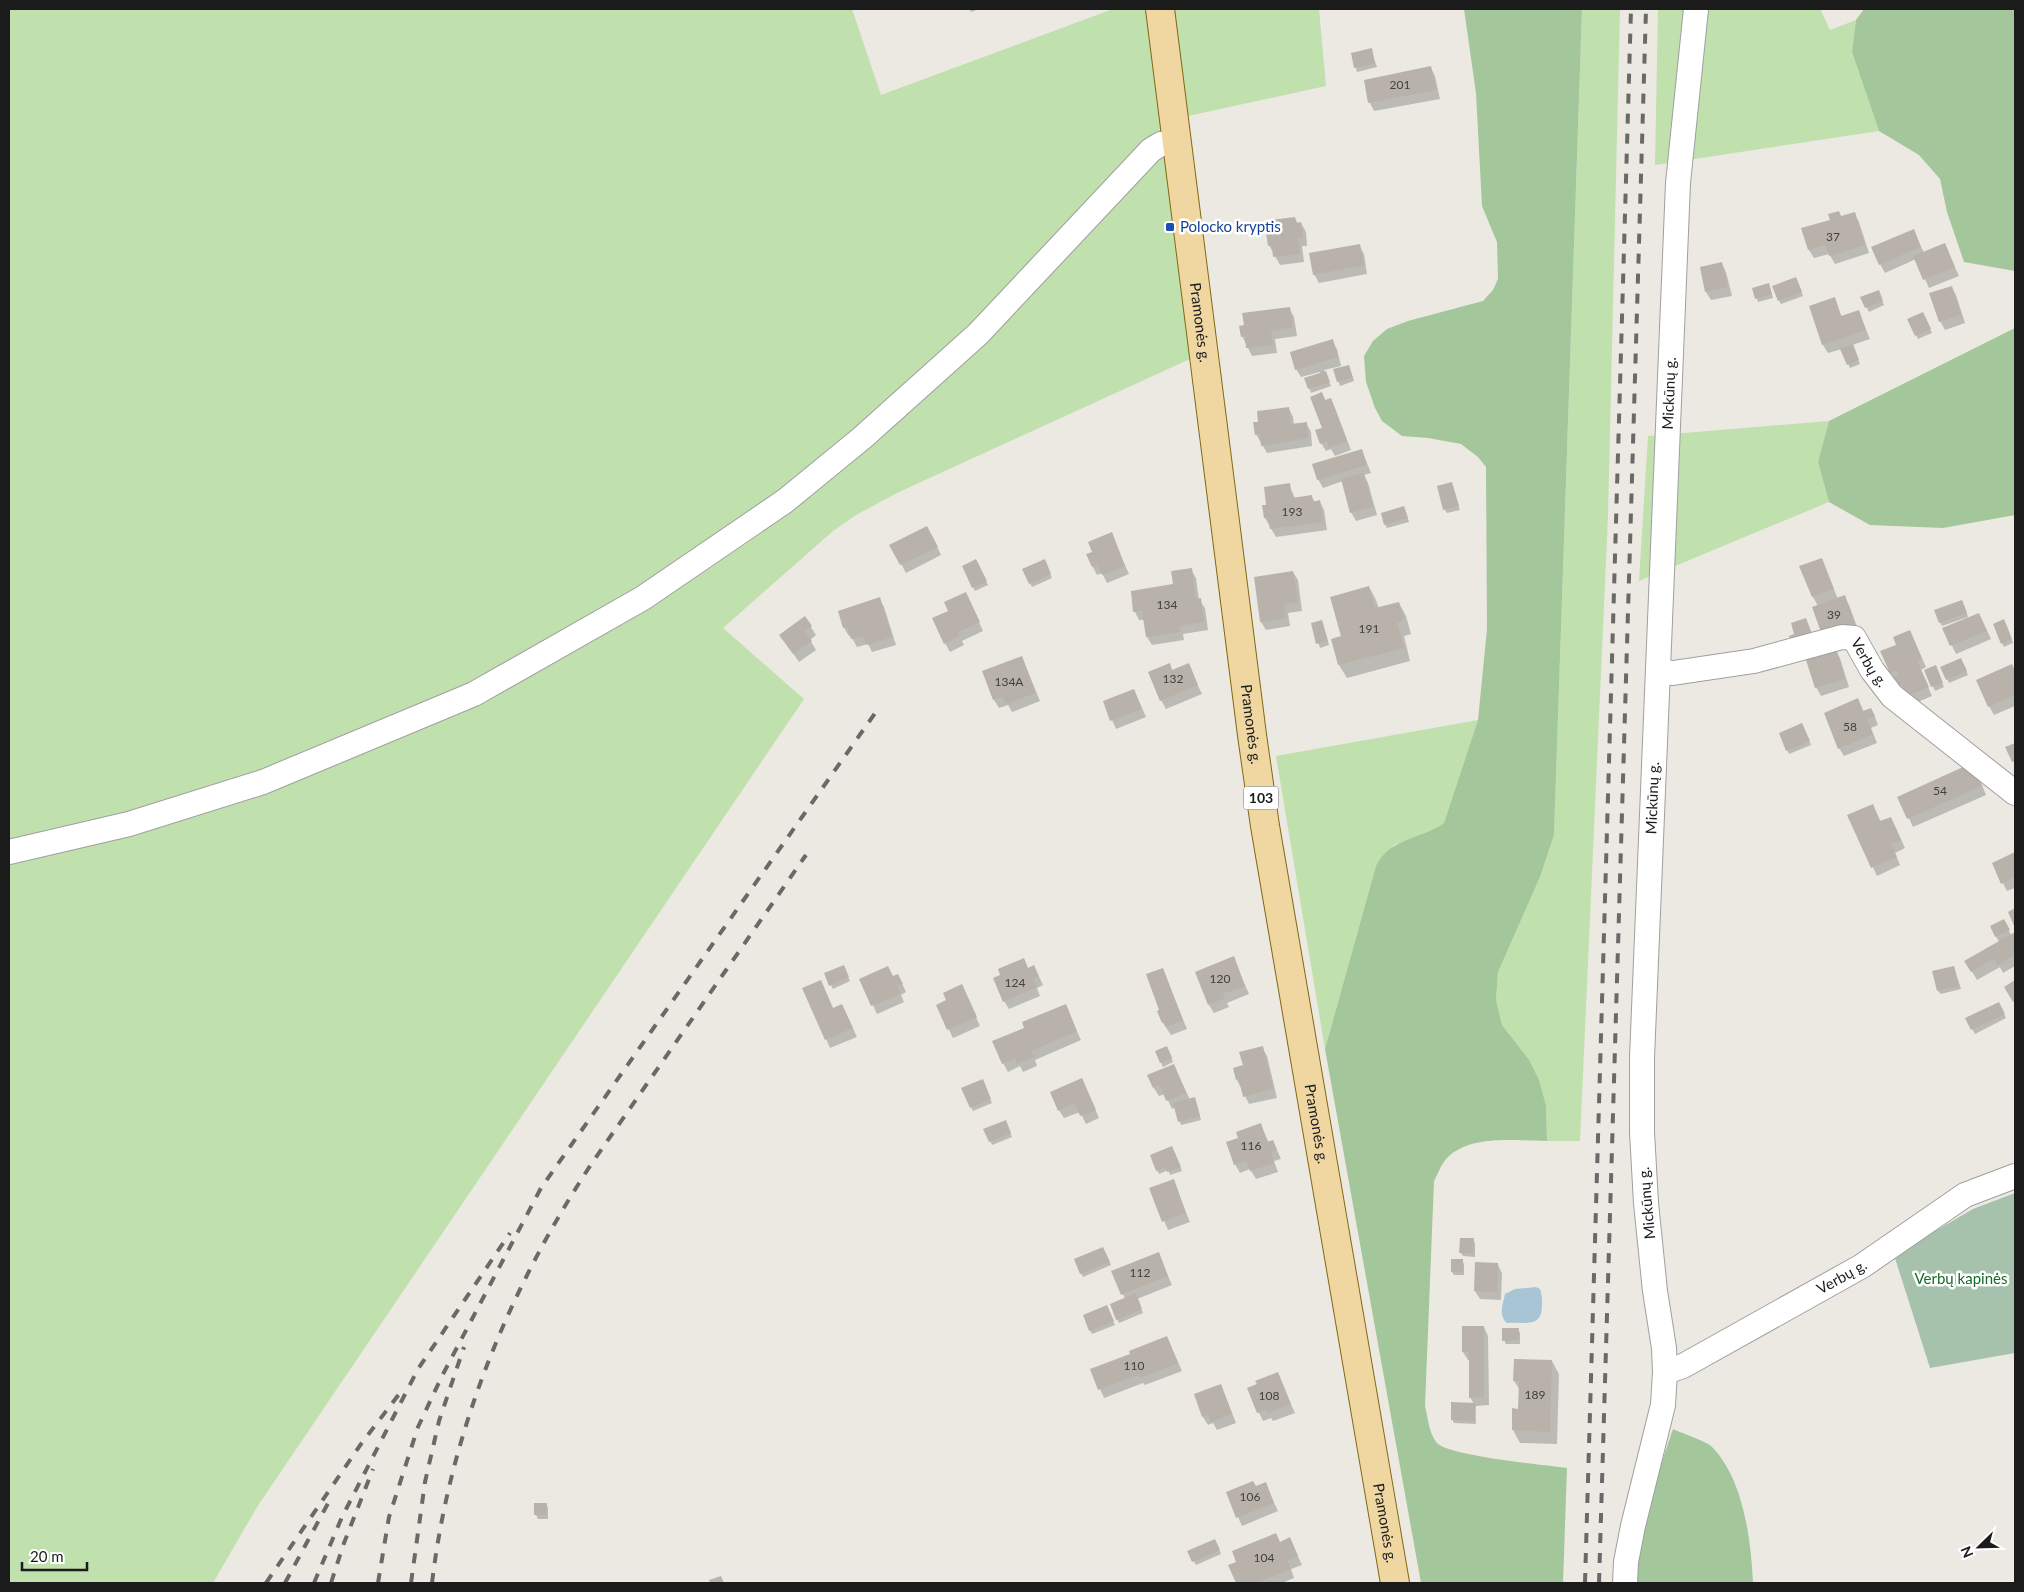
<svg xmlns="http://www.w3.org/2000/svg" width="2024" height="1592" font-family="Lato,sans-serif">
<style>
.grass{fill:#c0e0ad}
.forest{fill:#a3c69b}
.cemetery{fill:#a6c2ad}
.water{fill:#a7c5d4}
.shadow{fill:#0003}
.building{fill:#b8b2ab}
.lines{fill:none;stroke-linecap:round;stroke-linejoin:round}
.minor-casing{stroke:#9f9f9f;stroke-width:26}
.primary-casing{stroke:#816911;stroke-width:30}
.minor{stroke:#fff;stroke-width:24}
.primary{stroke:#f0d7a2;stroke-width:28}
.rail{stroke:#696969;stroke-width:4;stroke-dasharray:10 10;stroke-linecap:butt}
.transit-dot{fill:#1a4fb4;stroke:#fff;stroke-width:2}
.labels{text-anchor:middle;stroke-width:5;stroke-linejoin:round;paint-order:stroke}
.number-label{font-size:12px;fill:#42413f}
.shield{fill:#fff;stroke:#5f5f5f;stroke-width:1}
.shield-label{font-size:14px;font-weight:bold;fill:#1b1b1b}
.transit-label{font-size:15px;fill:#164399;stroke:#fff;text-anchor:start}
.street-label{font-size:15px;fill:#1b1b1b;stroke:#fff}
.park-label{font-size:15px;fill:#176b28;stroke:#fff}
</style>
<rect width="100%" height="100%" fill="#ebe9e2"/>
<!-- grass -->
<path class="grass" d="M9 9H852L881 95 1113 9H1147L1190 359 899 492 856 515 833 531 723 628 804 699 257 1507 213 1583H9Z
M1172 9H1319L1326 86 1188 116Z
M1582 9H1620L1608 516 1580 1141H1547L1546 1106 1513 1040 1502 1025 1496 1000 1498 972 1540 877 1554 835Z
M1658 9H1820L1830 30 1856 20 1852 52 1879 131 1655 165Z
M1829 421 1818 462 1829 502 1639 581 1648 436Z
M1478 720 1444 823 1430 832 1394 845 1376 866 1325 1049 1276 756Z"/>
<!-- forest -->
<path class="forest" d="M1464 9H1582L1554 835 1540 877 1498 972 1496 1000 1502 1025 1529 1060 1539 1080 1546 1106 1547 1141C1515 1141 1471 1134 1447 1158 1441 1164 1438 1174 1434 1181L1425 1406C1428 1418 1429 1434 1437 1443 1449 1456 1544 1465 1567 1468L1563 1583H1421L1325 1049 1376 866C1391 837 1418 841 1444 823L1478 720 1487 629 1486 467 1478 457 1461 444 1428 438 1402 436 1382 421 1375 408 1366 382 1364 356 1373 341 1387 329 1408 321 1483 301 1493 290 1498 279 1497 242 1482 206 1476 93Z
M1864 9H2015V271L1964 262 1947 212 1940 179 1919 155 1879 131 1852 52 1856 20Z
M2015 328V515L1943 528 1870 525 1829 502 1818 462 1829 421Z
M1673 1429C1683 1434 1708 1441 1714 1449 1744 1482 1751 1541 1753 1583H1636L1640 1537 1653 1488Z"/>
<!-- cemetery -->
<path class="cemetery" d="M2015 1193V1353L1930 1368 1894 1255 1973 1209Z"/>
<!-- water -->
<path class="water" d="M1536 1287 1540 1289C1542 1294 1542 1299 1542 1305 1542 1328 1526 1322 1507 1323 1498 1315 1503 1305 1505 1294L1515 1289Z"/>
<!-- shadow -->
<path class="shadow" d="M969 9H979L971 12Z
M1371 50 1377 67 1357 72 1352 54Z
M1431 68 1435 76 1440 99 1374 111 1370 103 1365 81Z
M1854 214 1859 222 1869 253 1835 264 1829 254 1814 258 1809 250 1803 229Z
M1295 218 1298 224 1301 223 1306 232 1307 246H1302L1304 262 1280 265 1269 245Z
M1913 230 1924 253 1945 245 1959 276 1929 288 1916 259 1885 273 1880 264Z
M1359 245 1364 254 1367 274 1319 283 1314 274Z
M1722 264 1726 272 1732 296 1711 300 1706 292 1701 268Z
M1798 282 1803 296 1781 304 1779 300Z
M1951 287 1956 295 1965 323 1945 330 1940 321Z
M1770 288 1773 298 1758 302 1754 289Z
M1880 295 1884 305 1869 312 1862 298Z
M1834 299 1842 317 1858 311 1870 339 1852 345 1860 364 1850 368 1842 349 1828 353 1823 345 1810 307Z
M1289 308 1294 317 1297 336 1275 339 1277 353 1252 356 1242 336Z
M1925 317 1932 333 1918 339 1909 320Z
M1332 341 1337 349 1341 366 1324 370 1331 386 1311 393 1306 379 1320 374V372L1301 377 1296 369Z
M1349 366 1354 381 1340 386 1335 370Z
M1322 394 1326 401 1331 400 1335 408 1351 450 1335 456 1331 449 1326 451 1321 443 1324 428Z
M1289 409 1293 417 1294 425 1306 423 1311 432 1312 446 1267 453 1256 434Z
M1362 451 1371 473 1364 475 1368 483 1377 515 1356 521 1351 512 1343 481 1323 488 1318 479Z
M1451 484 1460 510 1447 513 1445 510Z
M1289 485 1295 498 1311 496 1315 502H1320L1324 510 1327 530 1276 537 1265 518 1267 506Z
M1406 512 1409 522 1387 528 1385 524Z
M1111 534 1129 574 1107 583 1102 573 1097 575 1093 567 1094 552Z
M932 536 941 555 906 573 891 545Z
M1821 559 1838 599 1844 597 1849 605 1859 632 1818 606 1813 597 1801 567Z
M978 564 988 585 975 591 963 566Z
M1046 565 1052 578 1032 587 1030 583Z
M1191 570 1196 578 1199 600 1205 608 1208 630 1183 634 1184 640 1152 645 1147 637 1144 620H1139L1135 612 1132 592 1175 586Z
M1293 572 1298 580 1302 611 1288 613 1290 626 1266 630 1261 622Z
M1369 587 1376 600 1379 609 1399 603 1406 616 1411 634 1404 636 1410 661 1347 678 1339 665 1332 640 1342 637Z
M879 599 884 607 896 645 872 652 868 644 857 647 851 636H849L844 628 839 611Z
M970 602 983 631 962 641 964 645 950 652 945 643 950 612Z
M1964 605 1968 617 1942 626 1940 622Z
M1979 614 1991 639 1956 654 1944 629Z
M805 618 816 635 810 640 816 650 799 662 786 643Z
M1322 621 1329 645 1320 648 1312 624Z
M2006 624 2013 643 2004 647 2002 643Z
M1910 631 1926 667 1921 670 1932 696 1913 704 1891 673 1898 645Z
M1835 650 1840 658 1849 687 1821 696 1816 687Z
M1022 658 1040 701 1012 712 1008 705 999 708 994 700Z
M1963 663 1968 675 1949 683 1942 667Z
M1169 665 1173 671 1188 665 1202 694 1166 709 1161 700Z
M2012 666 2015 672V706L1994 715 1989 706Z
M1926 670H1937L1944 687 1935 691Z
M1134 690 1146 717 1116 729 1104 702Z
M1858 700 1864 712 1871 709 1875 717 1878 725 1871 728 1877 743 1844 756 1839 748Z
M1804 729 1811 745 1789 754 1787 750Z
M1977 773 1986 795 1913 827 1899 797Z
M1872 805 1881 822 1895 826 1905 848 1895 853 1900 865 1877 876 1849 816Z
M2015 854V888L2007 891 1993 864Z
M2004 921 2011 935 2015 933V966L2003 973 2000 967 1977 980 1966 961 1999 942 1991 927Z
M1233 958 1249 994 1227 1003 1229 1007 1214 1013 1209 1005Z
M1034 966 1043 985 1037 988 1040 996 1009 1009 1004 1001 1028 969Z
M1954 967 1961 989 1941 994 1938 991Z
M1162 969 1187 1029 1171 1035 1163 1023 1158 1011 1161 1010Z
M845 970 850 981 833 989 831 985Z
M898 975 906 992 901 995 904 1002 877 1014 861 980 893 977Z
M820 981 833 1009 842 1005 857 1037 830 1048 804 988Z
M962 986 980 1026 953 1038 937 1005 947 1001Z
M1999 1004 2006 1018 1975 1034 1967 1019Z
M1065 1005 1081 1040 1035 1060 1037 1066 1023 1072 1020 1066 1008 1072 1003 1063 1026 1028Z
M1262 1048 1267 1056 1277 1098 1249 1104 1237 1080 1244 1066Z
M1169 1051 1173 1062 1163 1067 1156 1052Z
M1174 1065 1190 1100 1196 1103 1201 1120 1181 1125 1176 1107 1172 1109 1165 1094 1159 1096 1154 1088 1149 1076Z
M1082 1079 1099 1118 1086 1124 1080 1112 1064 1118 1059 1110Z
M984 1084 992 1103 973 1111 963 1089Z
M1007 1125 1012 1137 992 1145 985 1130Z
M1261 1125 1269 1143 1273 1141 1281 1159 1274 1161 1278 1172 1256 1179 1250 1169 1240 1173 1235 1164 1240 1139Z
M1174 1151 1182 1171 1170 1175 1168 1170 1159 1174 1157 1170Z
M1173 1181 1190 1222 1168 1230 1151 1189Z
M1473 1239 1475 1243V1257L1463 1256 1460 1252Z
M1105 1252 1111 1265 1083 1277 1081 1273Z
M1158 1253 1172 1285 1137 1299 1143 1313 1119 1323 1117 1319 1125 1299 1113 1271Z
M1462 1260 1464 1264V1275H1454L1452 1272Z
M1498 1265 1502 1273 1501 1300 1480 1299 1475 1291Z
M1108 1310 1115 1325 1092 1334 1090 1330Z
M1484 1327 1488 1336 1489 1405 1475 1406 1476 1424 1454 1423 1452 1419 1474 1404 1470 1397V1360H1468L1463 1352Z
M1518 1329 1520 1333V1344H1506L1504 1340Z
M1167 1337 1182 1371 1145 1385 1143 1383 1104 1398 1092 1370 1131 1355Z
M1552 1361 1559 1374 1557 1444 1520 1443 1513 1430 1519 1410 1520 1390 1514 1381Z
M1277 1374 1295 1413 1273 1421 1271 1418 1263 1421 1248 1389Z
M1221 1385 1236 1423 1217 1430 1213 1423 1208 1425 1203 1417Z
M1265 1484 1278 1511 1242 1526 1238 1517 1256 1487Z
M546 1504 548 1508V1519H538L536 1515Z
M1290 1539 1302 1565 1291 1569 1294 1578 1282 1583H1237L1230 1566Z
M1217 1544 1221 1554 1196 1565 1189 1552Z"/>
<!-- building -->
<path class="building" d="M1372 48 1375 64 1354 68 1351 53Z
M1431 66 1436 90 1368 103 1364 80Z
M1839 211 1841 216 1855 212 1865 245 1829 256 1825 245 1808 250 1801 228 1830 220 1828 214Z
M1295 217 1296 223 1301 222 1303 238H1298L1300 254 1273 257 1272 245 1268 246 1266 232 1270 231 1269 220Z
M1914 229 1921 247 1879 265 1871 247Z
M1945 243 1955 267 1923 280 1913 256Z
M1360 244 1364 265 1313 275 1309 253Z
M1722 262 1728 287 1705 292 1700 267Z
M1796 277 1802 292 1778 301 1772 286Z
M1769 283 1772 294 1755 299 1752 288Z
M1952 286 1961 315 1939 322 1929 293Z
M1879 290 1883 301 1865 308 1860 297Z
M1835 297 1841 316 1859 310 1866 330 1822 345 1809 306Z
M1290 307 1293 327 1271 331 1273 345 1246 348 1245 336 1241 337 1239 326 1244 325 1242 313Z
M1923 312 1931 329 1915 336 1907 319Z
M1333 339 1338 357 1295 370 1290 352Z
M1853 344 1859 360 1847 365 1840 349Z
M1349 365 1353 378 1337 382 1333 369Z
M1326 371 1330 382 1308 389 1304 378Z
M1322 392 1325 400 1331 398 1347 441 1329 448 1327 441 1320 444 1315 430 1322 428 1310 397Z
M1289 407 1291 424 1307 422 1308 438 1261 446 1260 434 1255 435 1253 422H1258L1257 411Z
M1362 449 1367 465 1317 480 1312 464Z
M1364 473 1373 507 1350 513 1341 479Z
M1452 482 1459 506 1443 510 1437 486Z
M1290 483 1292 498 1312 495 1313 502 1320 500 1323 522 1270 529 1268 518H1264L1262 505H1266L1264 487Z
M1404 506 1408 518 1384 525 1381 513Z
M927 526 938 547 900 565 889 545Z
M1112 532 1125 566 1102 575 1098 565 1092 567 1086 554 1092 552 1088 542Z
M1822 558 1834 589 1812 597 1799 566Z
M976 559 987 581 972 588 962 566Z
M1045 559 1051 574 1029 584 1022 569Z
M1192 568 1196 599 1201 598 1204 622 1179 626 1180 632 1146 637 1142 611 1133 612 1131 591 1173 584 1171 571Z
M1293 571 1298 602 1284 604 1286 618 1260 622 1254 577Z
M1369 586 1375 608 1399 602 1404 620 1397 623 1404 648 1338 665 1331 639 1341 636 1330 597Z
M966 592 980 622 958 632 960 636 944 644 932 618 948 611 944 602Z
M1845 595 1855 624 1822 635 1812 607Z
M880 597 892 637 867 645 863 636 851 639 847 627 843 628 838 611Z
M1962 600 1967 613 1939 623 1934 610Z
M1979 613 1987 631 1950 646 1942 628Z
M805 616 812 626 805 631 812 641 793 654 779 635Z
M1806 618 1814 639 1793 646 1789 636 1794 634 1791 623Z
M2004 619 2012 639 2001 644 1993 624Z
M1322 620 1328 641 1316 644 1311 623Z
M1910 630 1922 659 1917 661 1929 687 1907 696 1902 684 1898 685 1894 677 1899 675 1897 670 1890 673 1880 651 1896 645 1893 637Z
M1836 648 1845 679 1815 688 1805 657Z
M1022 656 1036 693 1006 704 1003 697 993 700 982 671Z
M1961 658 1967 671 1946 680 1940 667Z
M1170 663 1172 670 1189 663 1198 685 1160 701 1148 672Z
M2012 664 2015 671V695L1988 707 1976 680Z
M1936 665 1943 683 1931 687 1924 670Z
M1134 689 1142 709 1110 721 1103 701Z
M1858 698 1863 711 1871 708 1875 716 1867 720 1873 734 1838 749 1824 713Z
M1802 723 1810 741 1786 751 1779 733Z
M2015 743V761L2012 762 2005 747Z
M1972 763 1982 786 1907 819 1897 797Z
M1873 804 1880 821 1891 817 1901 840 1891 844 1897 857 1871 868 1847 815Z
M2015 852V877L2001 884 1992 863Z
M2015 908V928L2008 912Z
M2004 919 2010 930 1995 937 1990 926Z
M2015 932V955L1997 965 1994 959 1971 972 1964 961Z
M1234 956 1245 986 1223 994 1225 998 1208 1005 1195 972Z
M1024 958 1028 968 1034 965 1039 977 1033 979 1037 987 1003 1002 993 978 1000 975 998 969Z
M844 965 849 977 829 986 824 973Z
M888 966 893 976 898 974 903 984 897 986 901 994 871 1006 859 979Z
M1954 966 1959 986 1937 991 1932 971Z
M1163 968 1183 1020 1166 1027 1164 1022 1162 1023 1157 1011 1159 1010 1146 974Z
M821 980 833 1008 842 1004 853 1028 825 1040 802 988Z
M2015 980V1001L2013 1002 2004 987Z
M962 984 977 1017 947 1030 936 1005 946 1000 943 993Z
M1999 1002 2005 1014 1971 1030 1965 1018Z
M1066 1004 1077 1031 1031 1051 1034 1057 1017 1064 1015 1058 1002 1064 992 1041 1024 1028 1022 1022Z
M1167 1046 1172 1058 1160 1063 1155 1051Z
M1263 1046 1273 1089 1243 1097 1239 1079 1236 1080 1233 1068 1243 1065 1239 1052Z
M1174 1064 1186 1093 1166 1101 1160 1085 1153 1088 1147 1075Z
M1082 1078 1096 1110 1080 1116 1075 1103 1058 1111 1050 1092Z
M983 1079 991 1099 970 1108 961 1088Z
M1195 1097 1200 1116 1178 1122 1173 1103Z
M1006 1120 1011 1133 989 1142 983 1129Z
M1261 1123 1267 1142 1273 1140 1277 1150 1271 1152 1274 1163 1250 1171 1246 1161 1234 1165 1226 1142 1238 1138 1236 1132Z
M1172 1146 1181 1167 1167 1172 1165 1167 1156 1171 1150 1155Z
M1174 1179 1186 1213 1162 1222 1149 1188Z
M1460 1238H1474L1473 1253H1459Z
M1103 1247 1110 1262 1080 1274 1074 1259Z
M1159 1252 1168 1276 1121 1295 1111 1271Z
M1451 1259H1463V1272H1451Z
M1475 1262 1498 1263 1497 1292 1474 1291Z
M1136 1293 1142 1309 1116 1320 1110 1304Z
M1107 1305 1114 1321 1089 1331 1083 1315Z
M1462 1326H1484V1397L1469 1398V1352H1462Z
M1502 1328H1519V1340L1502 1341Z
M1167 1336 1178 1363 1140 1378 1138 1375 1098 1390 1090 1369 1130 1354 1129 1351Z
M1514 1359 1552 1360 1550 1432 1512 1430V1408L1518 1409 1519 1381H1513Z
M1278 1372 1291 1404 1268 1413 1266 1410 1257 1413 1247 1388 1257 1384 1255 1381Z
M1221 1384 1232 1414 1211 1422 1208 1415 1202 1417 1194 1394Z
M1451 1402 1476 1403 1475 1421 1451 1420Z
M1253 1481 1256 1486 1266 1482 1274 1503 1236 1518 1226 1492Z
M534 1503H547L546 1515H534Z
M1276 1533 1280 1542 1290 1537 1298 1556 1287 1561 1291 1569 1257 1583H1236L1228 1565 1236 1562 1232 1551Z
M1215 1539 1220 1550 1192 1562 1187 1551Z
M721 1576 724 1583H710L709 1580Z"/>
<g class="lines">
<!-- minor casing -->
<g class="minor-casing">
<g id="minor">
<path id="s1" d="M1658 672 1673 673 1754 661 1842 637 1854 638 1872 670 1892 696 2015 793"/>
<path d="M9 852 129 824 263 782 474 694 643 598 785 501 862 438 978 334 1151 150 1161 144 1176 142"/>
<path id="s2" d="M1665 1372 1683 1366 1862 1266 1965 1195 2015 1176"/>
<path id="s3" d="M1625 1583 1626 1562 1633 1526 1663 1405 1665 1372 1664 1348 1655 1291 1646 1203 1642 1132V1058L1678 183 1696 9"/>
</g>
</g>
<!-- primary casing -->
<g class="primary-casing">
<g id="primary">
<path id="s4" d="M1160 9 1252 735 1265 826 1395 1583"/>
</g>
</g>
<!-- minor -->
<use href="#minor" class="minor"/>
<!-- primary -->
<use href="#primary" class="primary"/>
<!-- rail -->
<path class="rail" d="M266 1583 361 1444 403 1389
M285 1583 332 1496
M314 1583 342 1517 418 1369 510 1233
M331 1583 344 1543 373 1469
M378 1583 389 1517 418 1427 442 1376 541 1188 878 709
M411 1583 425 1482 439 1421 464 1347
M432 1583C450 1432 509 1289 592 1163L806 855
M1585 1583 1631 9
M1599 1583 1646 9"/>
</g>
<!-- markers -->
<rect class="transit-dot" x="1165" y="222" width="10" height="10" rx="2.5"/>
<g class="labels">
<!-- number labels -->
<g class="number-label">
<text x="1400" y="89">201</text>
<text x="1833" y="241">37</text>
<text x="1292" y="516">193</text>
<text x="1167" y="609">134</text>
<text x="1834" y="619">39</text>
<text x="1369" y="633">191</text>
<text x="1173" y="683">132</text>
<text x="1009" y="686">134A</text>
<text x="1850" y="731">58</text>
<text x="1940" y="795">54</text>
<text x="1220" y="983">120</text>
<text x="1015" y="987">124</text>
<text x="1251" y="1150">116</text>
<text x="1140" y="1277">112</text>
<text x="1134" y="1370">110</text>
<text x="1535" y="1399">189</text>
<text x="1269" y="1400">108</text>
<text x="1250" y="1501">106</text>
<text x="1264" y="1562">104</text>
</g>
<!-- shield labels -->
<rect class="shield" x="1243.5" y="786.5" width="35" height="23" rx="4"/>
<g class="shield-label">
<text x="1261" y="803">103</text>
</g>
<!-- transit labels -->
<g class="transit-label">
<text x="1180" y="232">Polocko kryptis</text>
</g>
<!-- street labels -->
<g class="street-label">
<text dy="5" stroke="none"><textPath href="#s4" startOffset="316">Pramonės g.</textPath></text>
<text dy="5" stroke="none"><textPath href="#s3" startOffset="1196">Mickūnų g.</textPath></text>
<text dy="5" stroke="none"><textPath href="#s1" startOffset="229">Verbų g.</textPath></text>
<text dy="5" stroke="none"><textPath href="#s4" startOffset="721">Pramonės g.</textPath></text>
<text dy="5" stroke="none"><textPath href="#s3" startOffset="791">Mickūnų g.</textPath></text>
<text dy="5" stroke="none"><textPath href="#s4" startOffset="1126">Pramonės g.</textPath></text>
<text transform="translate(1647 1203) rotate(-95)" y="5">Mickūnų g.</text>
<text dy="5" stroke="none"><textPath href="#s2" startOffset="201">Verbų g.</textPath></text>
<text dy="5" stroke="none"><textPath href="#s4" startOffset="1531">Pramonės g.</textPath></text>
</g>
<!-- park labels -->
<g class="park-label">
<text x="1961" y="1284">Verbų kapinės</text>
</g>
</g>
<!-- border -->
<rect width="2024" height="1592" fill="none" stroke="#1b1b1b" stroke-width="20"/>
<!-- north arrow -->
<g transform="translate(1979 1547) rotate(247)" stroke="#ffffff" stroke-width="4" paint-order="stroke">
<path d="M0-4L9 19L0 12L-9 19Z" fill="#1b1b1b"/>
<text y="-8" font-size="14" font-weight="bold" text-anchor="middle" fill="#1b1b1b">N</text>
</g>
<!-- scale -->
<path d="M22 1562v8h65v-8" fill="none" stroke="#1b1b1b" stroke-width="2.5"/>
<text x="30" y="1562" font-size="15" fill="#1b1b1b" stroke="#ffffff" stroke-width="4" paint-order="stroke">20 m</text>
</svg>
